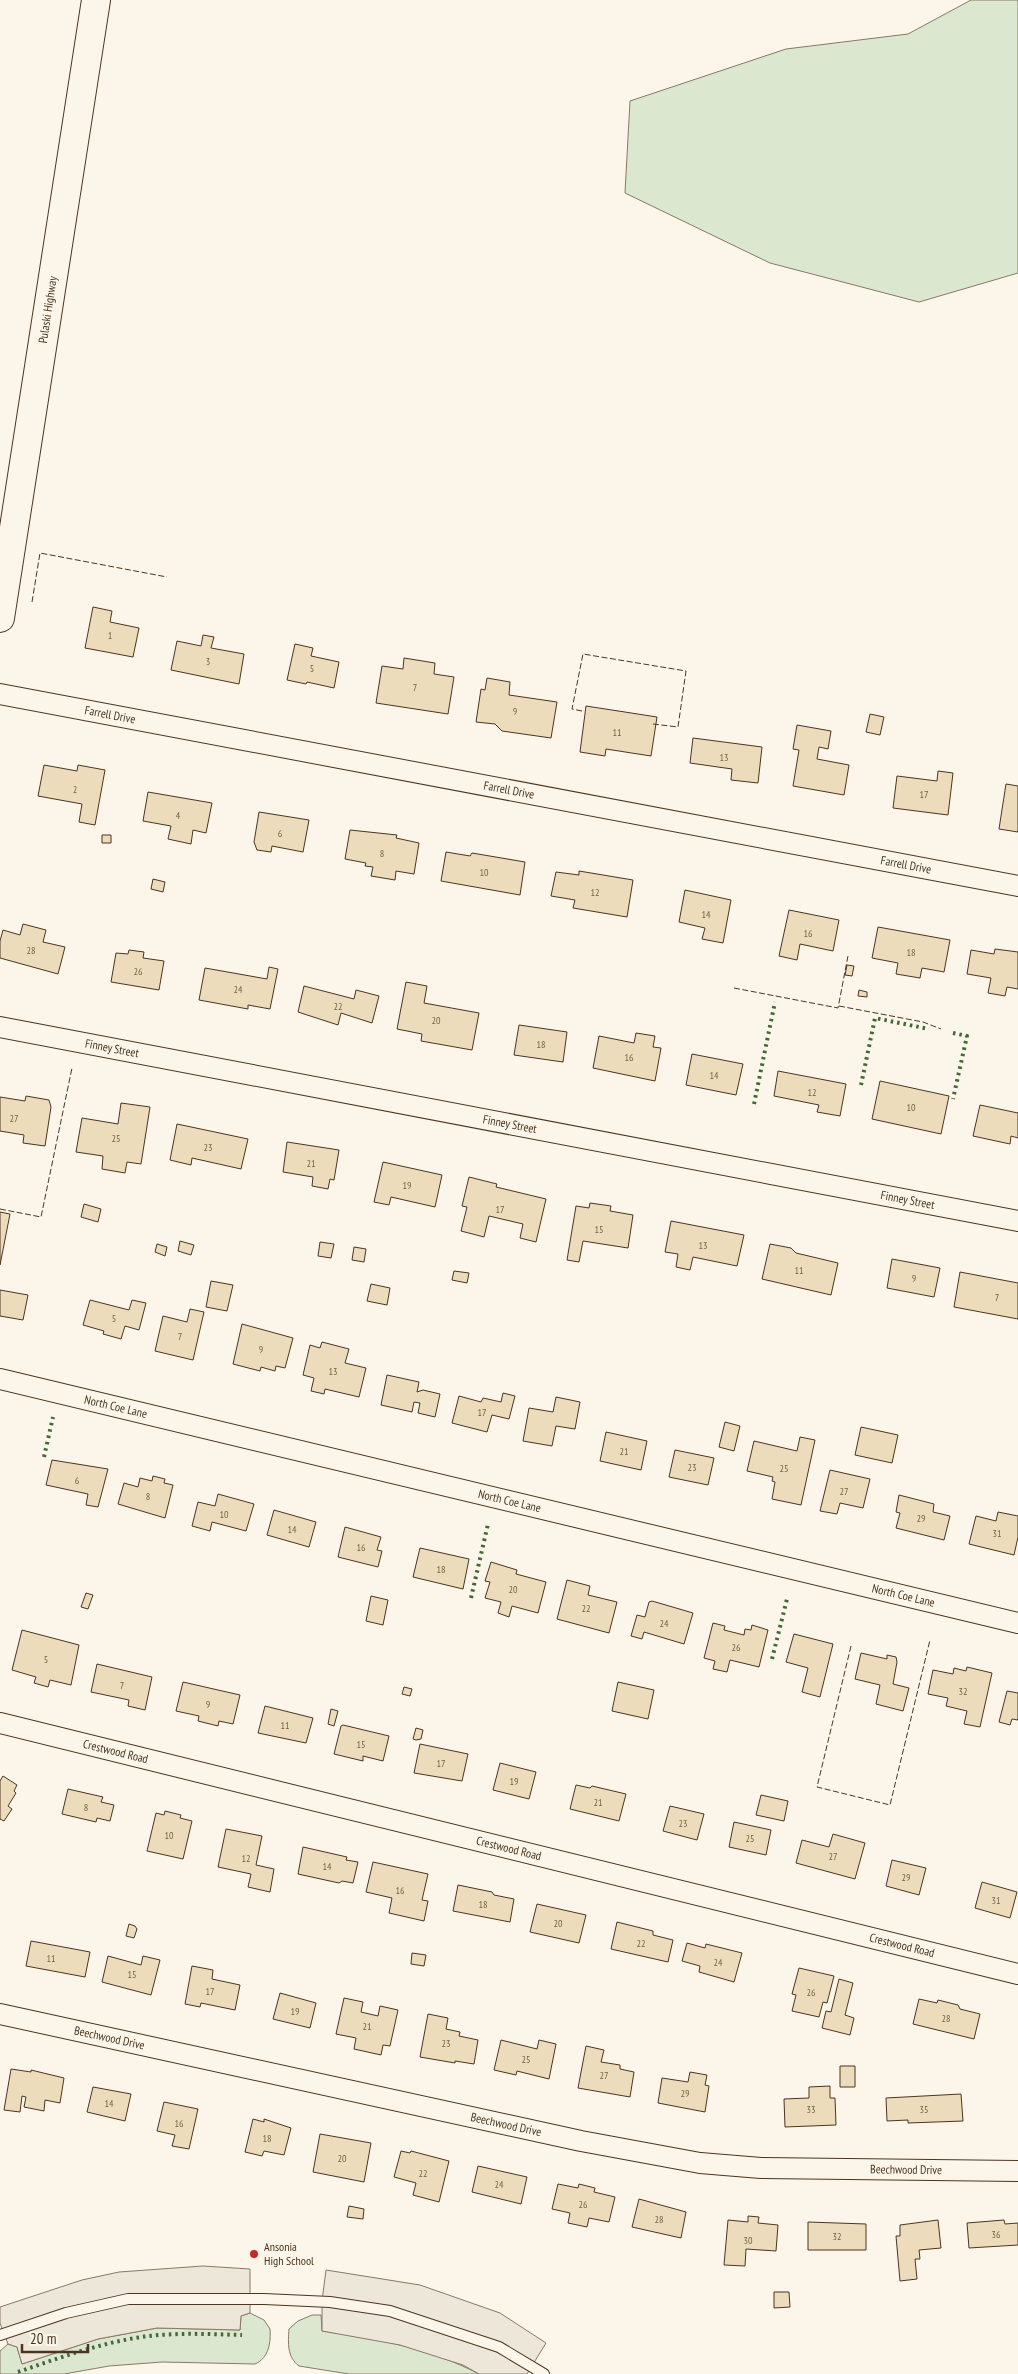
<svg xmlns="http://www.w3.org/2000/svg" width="1018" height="2374" font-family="'PT Sans Narrow',sans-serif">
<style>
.green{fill:#dce7d0;stroke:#887966}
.parking{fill:#ede7d9;stroke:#887966}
.building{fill:#ecdcbc;stroke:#4a3520}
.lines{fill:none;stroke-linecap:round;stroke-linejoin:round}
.service-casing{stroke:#4a3520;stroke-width:12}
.minor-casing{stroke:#4a3520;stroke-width:22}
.secondary-casing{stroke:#4a3520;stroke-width:30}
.service{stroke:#fbf6e9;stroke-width:10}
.minor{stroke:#fbf6e9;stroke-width:20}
.secondary{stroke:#fbf6e9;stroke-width:28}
.hedge{stroke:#436837;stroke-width:4;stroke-dasharray:2.5 4;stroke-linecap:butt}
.fence{stroke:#4a3520;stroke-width:1;stroke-dasharray:6 2.5;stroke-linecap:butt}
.poi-dot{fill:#c62828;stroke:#fbf6e9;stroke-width:2}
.labels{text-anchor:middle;stroke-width:4;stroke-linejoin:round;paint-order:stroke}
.number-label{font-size:10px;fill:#725f47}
.street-label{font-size:12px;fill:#4a3520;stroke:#fbf6e9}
.poi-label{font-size:12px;fill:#4a3520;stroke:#fbf6e9;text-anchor:start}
</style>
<rect width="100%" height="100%" fill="#fbf6e9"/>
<!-- green -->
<path class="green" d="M971 0H1018V273L919 302 770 263 625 193 630 101 786 49 908 34Z
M250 2313 264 2320 270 2329C271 2342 269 2358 255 2364L162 2362 109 2366 64 2374H0V2351L8 2344 17 2347 22 2364 98 2339 157 2328 240 2330 241 2316Z
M312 2315H321L322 2331C375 2338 432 2349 479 2374H349L299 2366C287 2357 288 2343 289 2329L298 2321Z"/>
<!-- parking -->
<path class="parking" d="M203 2266 250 2269V2313L241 2316 240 2330 157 2328 98 2339 22 2364 17 2347 8 2344 0 2323V2307L82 2280 119 2272Z
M326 2270 420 2285 500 2313 546 2343 527 2374H479L463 2365 400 2345 322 2331V2301Z"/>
<!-- building -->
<path class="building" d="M93 607 112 611 110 622 139 628 133 657 85 648Z
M203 635 214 637 211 648 244 654 239 684 171 670 177 641 201 646Z
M295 644 313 648 311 656 339 662 334 688 307 682 306 684 287 680Z
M404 658 435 663 434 674 454 677 448 714 376 703 382 666 403 669Z
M487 678 510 682 509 695 557 702 551 738 502 731 495 724 476 722 481 689 485 690Z
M586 706 657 717 651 756 606 749 605 756 580 752Z
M870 714 884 717 880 735 866 732Z
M797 725 831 731 828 749 819 747 817 759 849 765 844 795 793 786 799 750 793 749Z
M693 738 762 747 758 783 731 780 732 769 690 763Z
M44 765 77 771 78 765 105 770 95 825 79 822 82 804 38 796Z
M938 771 953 773 948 815 893 808 897 776 937 781Z
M1006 784 1018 786V832L999 829Z
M148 792 212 803 206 833 193 830 191 844 168 839 171 826 143 821Z
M259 812 309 820 303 852 272 846 271 852 257 850 254 842Z
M350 830 397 835 396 838 419 843 414 874 396 871 395 880 371 876 373 867 365 866 366 863 345 859Z
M102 835H111V843H102Z
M446 852 470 856 472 853 525 862 520 895 441 881Z
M579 871 633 880 627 917 573 908 575 900 551 896 556 872 579 875Z
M153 879 165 882 163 892 151 889Z
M685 890 731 900 723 943 702 939 705 928 679 922Z
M789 910 839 920 833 951 800 944 797 960 779 956Z
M23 924 46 930 43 942 65 947 58 974 0 958V941L3 930 20 935Z
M878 927 950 940 944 972 922 968 920 978 896 974 898 963 872 958Z
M995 949 1018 952V989L1007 987 1005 996 988 993 991 978 967 974 971 950 994 954Z
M129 950 144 952 143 958 164 961 159 990 111 982 116 953 128 954Z
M847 965 854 966 852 976 845 975Z
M269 967 278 969 270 1009 248 1005V1009L199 1000 205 968 267 979Z
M406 982 427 986 424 1003 479 1013 472 1050 421 1041 422 1034 397 1029Z
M304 986 354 999 356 990 379 996 372 1023 341 1013 338 1025 298 1012Z
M859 990 867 992V997L858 996Z
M519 1025 567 1032 563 1062 514 1055Z
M636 1033 655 1036 653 1047 661 1048 655 1081 593 1068 599 1036 634 1043Z
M692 1054 743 1064 736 1095 686 1085Z
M778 1071 846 1084 840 1116 817 1112 819 1105 774 1096Z
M880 1081 949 1096 941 1134 872 1119Z
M26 1096 49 1100 51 1107 45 1146 23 1143 24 1135 0 1131V1097L25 1101Z
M121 1103 150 1107 141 1164 127 1162 125 1173 102 1169 103 1156 76 1152 82 1118 118 1124Z
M980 1105 1018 1113V1138L1011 1136 1010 1144 973 1136Z
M177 1124 248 1139 241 1169 192 1158 191 1165 170 1160Z
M287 1142 339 1150 334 1180 330 1179 328 1189 312 1186 313 1177 283 1172Z
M383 1162 442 1175 435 1207 391 1197 389 1205 374 1202Z
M469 1177 497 1184 496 1187 546 1199 536 1242 520 1238 523 1224 489 1216 484 1237 461 1231 467 1207 462 1206Z
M590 1203 611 1206 610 1211 633 1215 628 1248 583 1241 579 1262 567 1260 576 1206 589 1208Z
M84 1204 101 1209 98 1222 81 1217Z
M0 1212 10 1214 0 1265Z
M671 1221 744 1235 737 1266 693 1257 690 1270 676 1267 678 1254 665 1252Z
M180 1241 194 1245 191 1255 178 1251Z
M320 1242 334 1244 331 1258 318 1256Z
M157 1244 167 1247 165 1256 155 1252Z
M770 1244 791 1248 796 1253 838 1263 831 1295 762 1279Z
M354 1247 366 1249 364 1262 352 1260Z
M892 1259 940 1268 934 1297 887 1288Z
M454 1271 469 1273 467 1283 452 1280Z
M960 1272 1018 1283V1319L954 1307Z
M211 1281 233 1285 227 1311 206 1307Z
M371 1284 390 1288 387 1305 367 1301Z
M0 1290 28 1295 23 1320 0 1316Z
M90 1300 129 1310 132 1300 146 1303 139 1330 125 1326 121 1339 103 1334 104 1331 83 1325Z
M190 1309 204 1312 193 1360 155 1351 163 1316 187 1322Z
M242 1324 293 1338 285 1368 276 1366 275 1371 261 1367 260 1371 233 1364Z
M322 1342 349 1349 345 1363 366 1368 359 1397 325 1389 324 1394 311 1391 314 1378 303 1375 310 1345 320 1348Z
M387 1375 419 1382 417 1392 423 1390 440 1394 435 1417 418 1413 420 1403 414 1402 412 1412 381 1405Z
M503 1393 515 1396 509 1419 492 1415 487 1432 452 1423 459 1396 481 1402 483 1398 501 1402Z
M556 1397 580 1402 575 1429 556 1426 552 1446 523 1441 529 1408 553 1412Z
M725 1422 740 1426 734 1451 719 1447Z
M861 1427 898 1435 892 1463 855 1455Z
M606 1432 647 1441 641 1470 600 1461Z
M800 1437 815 1440 801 1505 772 1499 775 1482 772 1481 773 1477 747 1471 754 1441 797 1451Z
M675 1450 714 1458 708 1485 669 1477Z
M52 1460 108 1469 98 1507 86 1505 88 1494 46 1485Z
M830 1470 870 1479 863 1508 840 1503 837 1514 820 1511Z
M153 1476 165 1479 164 1483 173 1485 165 1518 118 1504 124 1483 138 1487 140 1478 152 1481Z
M218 1494 254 1504 246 1531 212 1522 210 1531 192 1526 198 1502 215 1506Z
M899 1495 934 1504 933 1512 950 1516 944 1540 896 1528 900 1513 896 1512Z
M274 1510 316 1522 309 1547 267 1535Z
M998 1512 1018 1516V1537L1014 1555 969 1544 976 1516 996 1521Z
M345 1527 381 1537 377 1550 382 1551 378 1567 338 1557Z
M420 1548 469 1559 463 1589 413 1577Z
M491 1562 517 1570 516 1574 546 1582 538 1613 512 1606 509 1617 498 1613 501 1602 485 1598 490 1582 485 1581Z
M567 1580 590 1586 588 1595 617 1602 609 1633 557 1619Z
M86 1593 93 1595 88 1609 81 1607Z
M371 1596 388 1600 383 1625 366 1621Z
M652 1601 693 1613 684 1644 644 1632 642 1639 631 1636 637 1615 645 1617 649 1602Z
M713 1623 725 1626 724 1630 744 1635 745 1629 751 1630 752 1625 768 1630 759 1667 730 1660 727 1672 713 1669 715 1661 704 1658Z
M22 1630 79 1645 71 1685 50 1680 48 1687 34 1683 36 1677 12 1670Z
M794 1634 833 1644 820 1697 802 1692 808 1668 786 1662Z
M861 1653 887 1659V1655L896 1657 897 1662 893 1684 909 1688 903 1711 876 1704 880 1685 855 1679Z
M97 1664 152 1677 145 1710 128 1706 129 1700 91 1692Z
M967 1667 992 1673 980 1727 964 1724 967 1711 946 1706 948 1698 928 1694 933 1670 953 1674 954 1668 966 1671Z
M183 1682 240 1695 233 1724 219 1721 218 1726 198 1721 199 1716 176 1711Z
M618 1682 654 1690 648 1719 612 1711Z
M404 1687 412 1689 410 1696 402 1694Z
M1007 1691 1018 1693V1720L1012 1719 1010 1725 999 1722Z
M265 1706 313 1718 306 1743 258 1733Z
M331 1709 338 1711 334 1726 328 1724Z
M343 1725 389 1736 383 1761 363 1756V1761L334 1754 341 1726Z
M416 1728 423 1730 421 1739 416 1740 413 1739Z
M420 1744 468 1754 462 1781 414 1773Z
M500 1763 536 1772 529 1799 493 1790Z
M3 1776 17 1785 14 1791 16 1793 8 1806 12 1809 4 1821 0 1819V1781Z
M576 1785 590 1788 592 1786 626 1794 619 1821 570 1809Z
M68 1789 103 1797 101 1802 114 1805 110 1821 97 1818 96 1822 62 1814Z
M761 1795 788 1801 784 1821 756 1815Z
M670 1806 704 1814 697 1840 663 1831Z
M165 1811 181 1815 180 1818 192 1821 183 1859 147 1851 156 1813 164 1815Z
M734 1822 771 1830 766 1855 729 1847Z
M226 1829 262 1836 256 1865 274 1869 270 1892 248 1887 251 1874 218 1867Z
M833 1834 865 1843 855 1879 796 1863 802 1840 829 1847Z
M303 1847 347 1857 346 1860 358 1862 353 1883 342 1881 339 1883 298 1874Z
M892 1860 926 1868 919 1895 886 1886Z
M373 1862 428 1874 422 1900 428 1901 424 1921 389 1913 392 1898 366 1892Z
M982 1882 1017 1892 1010 1918 975 1908Z
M458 1885 492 1892 494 1895 514 1899 510 1922 453 1911Z
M537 1904 586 1915 579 1943 530 1932Z
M617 1922 653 1931V1935L673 1940 668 1962 611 1949Z
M129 1924 135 1926 137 1929 134 1938 126 1936Z
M31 1941 90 1952 85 1977 26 1966Z
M687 1943 705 1948 706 1944 742 1953 734 1982 699 1972 700 1966 682 1961Z
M412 1953 426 1955 424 1966 411 1964Z
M108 1956 141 1965 143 1956 160 1960 151 1995 102 1982Z
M192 1966 213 1970 212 1979 240 1985 235 2010 201 2003 200 2007 185 2004Z
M799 1968 834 1976 827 2003 823 2002 819 2017 792 2011 796 1995 792 1994Z
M839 1979 853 1983 845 2015 854 2018 850 2035 822 2028 826 2011 831 2012Z
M280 1993 316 2003 310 2028 273 2019Z
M344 1998 363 2002 361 2012 378 2016 380 2006 398 2010 390 2046 383 2045 381 2055 354 2049 356 2038 336 2034Z
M919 1999 937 2003 938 2000 958 2005 960 2009 980 2014 974 2039 913 2024Z
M428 2014 448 2018 446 2029 460 2032 459 2036 478 2040 474 2064 455 2061V2063L420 2057Z
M501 2040 537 2049 539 2040 556 2044 549 2079 517 2071 516 2075 494 2070Z
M586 2046 604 2050 601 2062 620 2065V2069L634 2072 630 2097 578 2088Z
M840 2066H855V2087H840Z
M11 2069 31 2072V2070L64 2078 60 2103 45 2100 44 2111 24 2107 26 2097 22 2096 20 2112 4 2110Z
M690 2072 707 2075 705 2085 709 2086 705 2112 658 2103 662 2078 688 2082Z
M830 2086V2098H835L836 2125 785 2127 784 2099 809 2098V2087Z
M93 2087 131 2094 125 2121 87 2112Z
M961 2094 963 2121 908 2123V2120L887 2121 886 2098Z
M164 2102 198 2109 189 2149 172 2146 175 2135 157 2131Z
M253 2119 264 2122V2119L291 2128 284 2155 264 2151 262 2156 245 2152Z
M320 2134 371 2143 364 2182 313 2172Z
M401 2151 410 2153 411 2151 449 2161 439 2202 413 2195 416 2183 394 2177Z
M478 2166 527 2177 521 2204 472 2192Z
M558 2184 578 2188 579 2184 595 2188 594 2192 615 2197 609 2222 589 2218 587 2227 568 2223 570 2213 552 2209Z
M639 2199 686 2212 681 2238 632 2227Z
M349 2206 364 2209 363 2219 347 2217Z
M748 2216 759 2217 758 2223 778 2225 776 2251 746 2249 745 2266 724 2265 728 2220 748 2222Z
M938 2220 941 2248 919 2250 920 2259H915L917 2279 900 2281 896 2236H900V2225Z
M1004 2220 1005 2224 1018 2223V2245L969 2248 967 2223Z
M808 2222 866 2224V2250H808Z
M774 2292H789L790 2307 774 2308Z"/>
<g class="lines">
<!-- service casing -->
<g class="service-casing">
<path id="service" d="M0 2335 66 2313 128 2299H264L330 2302 390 2311 499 2347 544 2374"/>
</g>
<!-- minor casing -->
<g class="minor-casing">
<g id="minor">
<path id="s1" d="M0 694 1018 886"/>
<path id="s2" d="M0 1027 1018 1221"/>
<path id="s3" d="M0 1379 1018 1623"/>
<path id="s4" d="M0 1723 1018 1974"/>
<path id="s5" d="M0 2014 581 2141 700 2163 761 2168 1018 2171"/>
</g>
</g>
<!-- secondary casing -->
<g class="secondary-casing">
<g id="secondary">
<path id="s6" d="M0 618 96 0"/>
</g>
</g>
<!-- service -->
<use href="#service" class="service"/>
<!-- minor -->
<use href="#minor" class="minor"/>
<!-- secondary -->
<use href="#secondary" class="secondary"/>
<!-- hedge -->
<path class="hedge" d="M953 1033 967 1036 953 1099
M861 1085 875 1018 929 1029
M754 1104 775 1002
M44 1457 53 1417
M471 1598 488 1524
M772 1659 787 1599
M18 2372C56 2359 94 2345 135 2338 170 2332 206 2334 242 2335"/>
<!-- fence -->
<path class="fence" d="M32 602 40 553 167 577
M582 711 572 709 583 654 686 671 678 727 653 724
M734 988 838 1008 848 956
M839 1006 923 1022 941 1029
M0 1209 41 1217 72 1068
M851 1646 817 1787 890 1805 930 1640"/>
</g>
<!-- markers -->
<circle class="poi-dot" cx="254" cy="2254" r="5"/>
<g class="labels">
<!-- number labels -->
<g class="number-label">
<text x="110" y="639">1</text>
<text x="208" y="665">3</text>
<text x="312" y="672">5</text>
<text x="415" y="691">7</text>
<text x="515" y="715">9</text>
<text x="617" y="736">11</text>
<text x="724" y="761">13</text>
<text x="75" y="793">2</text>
<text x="924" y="798">17</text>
<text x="178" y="819">4</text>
<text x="280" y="837">6</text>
<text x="382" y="857">8</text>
<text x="484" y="876">10</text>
<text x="595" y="896">12</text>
<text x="706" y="918">14</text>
<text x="808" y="937">16</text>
<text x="31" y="954">28</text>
<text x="911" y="956">18</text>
<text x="138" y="975">26</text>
<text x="238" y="993">24</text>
<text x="338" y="1010">22</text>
<text x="436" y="1024">20</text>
<text x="541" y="1048">18</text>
<text x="629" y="1061">16</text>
<text x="714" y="1079">14</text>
<text x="812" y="1096">12</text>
<text x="911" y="1111">10</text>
<text x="14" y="1122">27</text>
<text x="116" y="1142">25</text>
<text x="208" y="1151">23</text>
<text x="311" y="1167">21</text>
<text x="407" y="1189">19</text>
<text x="500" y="1213">17</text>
<text x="599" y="1233">15</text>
<text x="703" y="1249">13</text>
<text x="799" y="1274">11</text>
<text x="914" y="1282">9</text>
<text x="997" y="1301">7</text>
<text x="114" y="1322">5</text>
<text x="180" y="1340">7</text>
<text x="261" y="1353">9</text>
<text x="333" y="1375">13</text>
<text x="482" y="1416">17</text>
<text x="624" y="1455">21</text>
<text x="692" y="1471">23</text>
<text x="784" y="1472">25</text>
<text x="77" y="1484">6</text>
<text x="844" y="1495">27</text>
<text x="148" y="1500">8</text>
<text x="224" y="1518">10</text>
<text x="921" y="1522">29</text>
<text x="292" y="1533">14</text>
<text x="997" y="1537">31</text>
<text x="361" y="1551">16</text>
<text x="441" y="1573">18</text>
<text x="513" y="1593">20</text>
<text x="586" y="1612">22</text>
<text x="664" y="1627">24</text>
<text x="736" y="1651">26</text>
<text x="46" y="1663">5</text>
<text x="122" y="1689">7</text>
<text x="963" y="1695">32</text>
<text x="208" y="1708">9</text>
<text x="285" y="1729">11</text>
<text x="361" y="1748">15</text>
<text x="441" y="1767">17</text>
<text x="514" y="1785">19</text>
<text x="598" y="1806">21</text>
<text x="86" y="1811">8</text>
<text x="683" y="1827">23</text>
<text x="169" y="1839">10</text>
<text x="750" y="1842">25</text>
<text x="833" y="1860">27</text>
<text x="246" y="1862">12</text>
<text x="327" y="1870">14</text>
<text x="906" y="1881">29</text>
<text x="400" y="1894">16</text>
<text x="996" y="1904">31</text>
<text x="483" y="1908">18</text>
<text x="558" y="1927">20</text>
<text x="641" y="1947">22</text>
<text x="51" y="1962">11</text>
<text x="718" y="1966">24</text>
<text x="132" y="1978">15</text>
<text x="210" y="1995">17</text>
<text x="811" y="1996">26</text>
<text x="295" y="2015">19</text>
<text x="946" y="2022">28</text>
<text x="367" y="2030">21</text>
<text x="446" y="2047">23</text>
<text x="526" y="2063">25</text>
<text x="604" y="2079">27</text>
<text x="685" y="2097">29</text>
<text x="109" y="2107">14</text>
<text x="811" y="2113">33</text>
<text x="924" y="2113">35</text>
<text x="179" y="2127">16</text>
<text x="267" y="2142">18</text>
<text x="342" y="2162">20</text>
<text x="423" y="2177">22</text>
<text x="499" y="2188">24</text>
<text x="583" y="2208">26</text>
<text x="659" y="2223">28</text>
<text x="996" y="2238">36</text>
<text x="837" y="2240">32</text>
<text x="748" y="2244">30</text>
</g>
<!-- street labels -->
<g class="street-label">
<text dy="4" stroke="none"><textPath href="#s6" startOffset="312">Pulaski Highway</textPath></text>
<text dy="4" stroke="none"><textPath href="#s1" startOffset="112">Farrell Drive</textPath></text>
<text dy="4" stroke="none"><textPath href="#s1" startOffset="518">Farrell Drive</textPath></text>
<text dy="4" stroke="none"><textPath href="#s1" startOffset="922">Farrell Drive</textPath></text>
<text dy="4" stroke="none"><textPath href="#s2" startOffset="114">Finney Street</textPath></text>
<text dy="4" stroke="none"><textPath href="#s2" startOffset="519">Finney Street</textPath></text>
<text dy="4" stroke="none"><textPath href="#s2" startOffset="924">Finney Street</textPath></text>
<text dy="4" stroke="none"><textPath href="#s3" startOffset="119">North Coe Lane</textPath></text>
<text dy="4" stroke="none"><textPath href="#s3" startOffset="524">North Coe Lane</textPath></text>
<text dy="4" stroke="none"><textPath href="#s3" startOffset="929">North Coe Lane</textPath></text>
<text dy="4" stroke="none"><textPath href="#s4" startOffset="119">Crestwood Road</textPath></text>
<text dy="4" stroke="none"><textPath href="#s4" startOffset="524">Crestwood Road</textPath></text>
<text dy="4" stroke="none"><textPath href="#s4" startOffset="929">Crestwood Road</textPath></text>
<text dy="4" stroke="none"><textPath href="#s5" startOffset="112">Beechwood Drive</textPath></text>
<text dy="4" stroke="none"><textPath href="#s5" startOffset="518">Beechwood Drive</textPath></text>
<text dy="4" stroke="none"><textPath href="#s5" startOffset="922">Beechwood Drive</textPath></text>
</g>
<!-- poi labels -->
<g class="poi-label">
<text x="264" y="2251">Ansonia<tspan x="264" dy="14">High School</tspan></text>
</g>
</g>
<!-- scale -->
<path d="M22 2344v8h66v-8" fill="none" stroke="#4a3520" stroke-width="2.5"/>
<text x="30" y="2344" font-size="15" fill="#4a3520" stroke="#fbf6e9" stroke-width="4" paint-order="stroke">20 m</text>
</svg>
